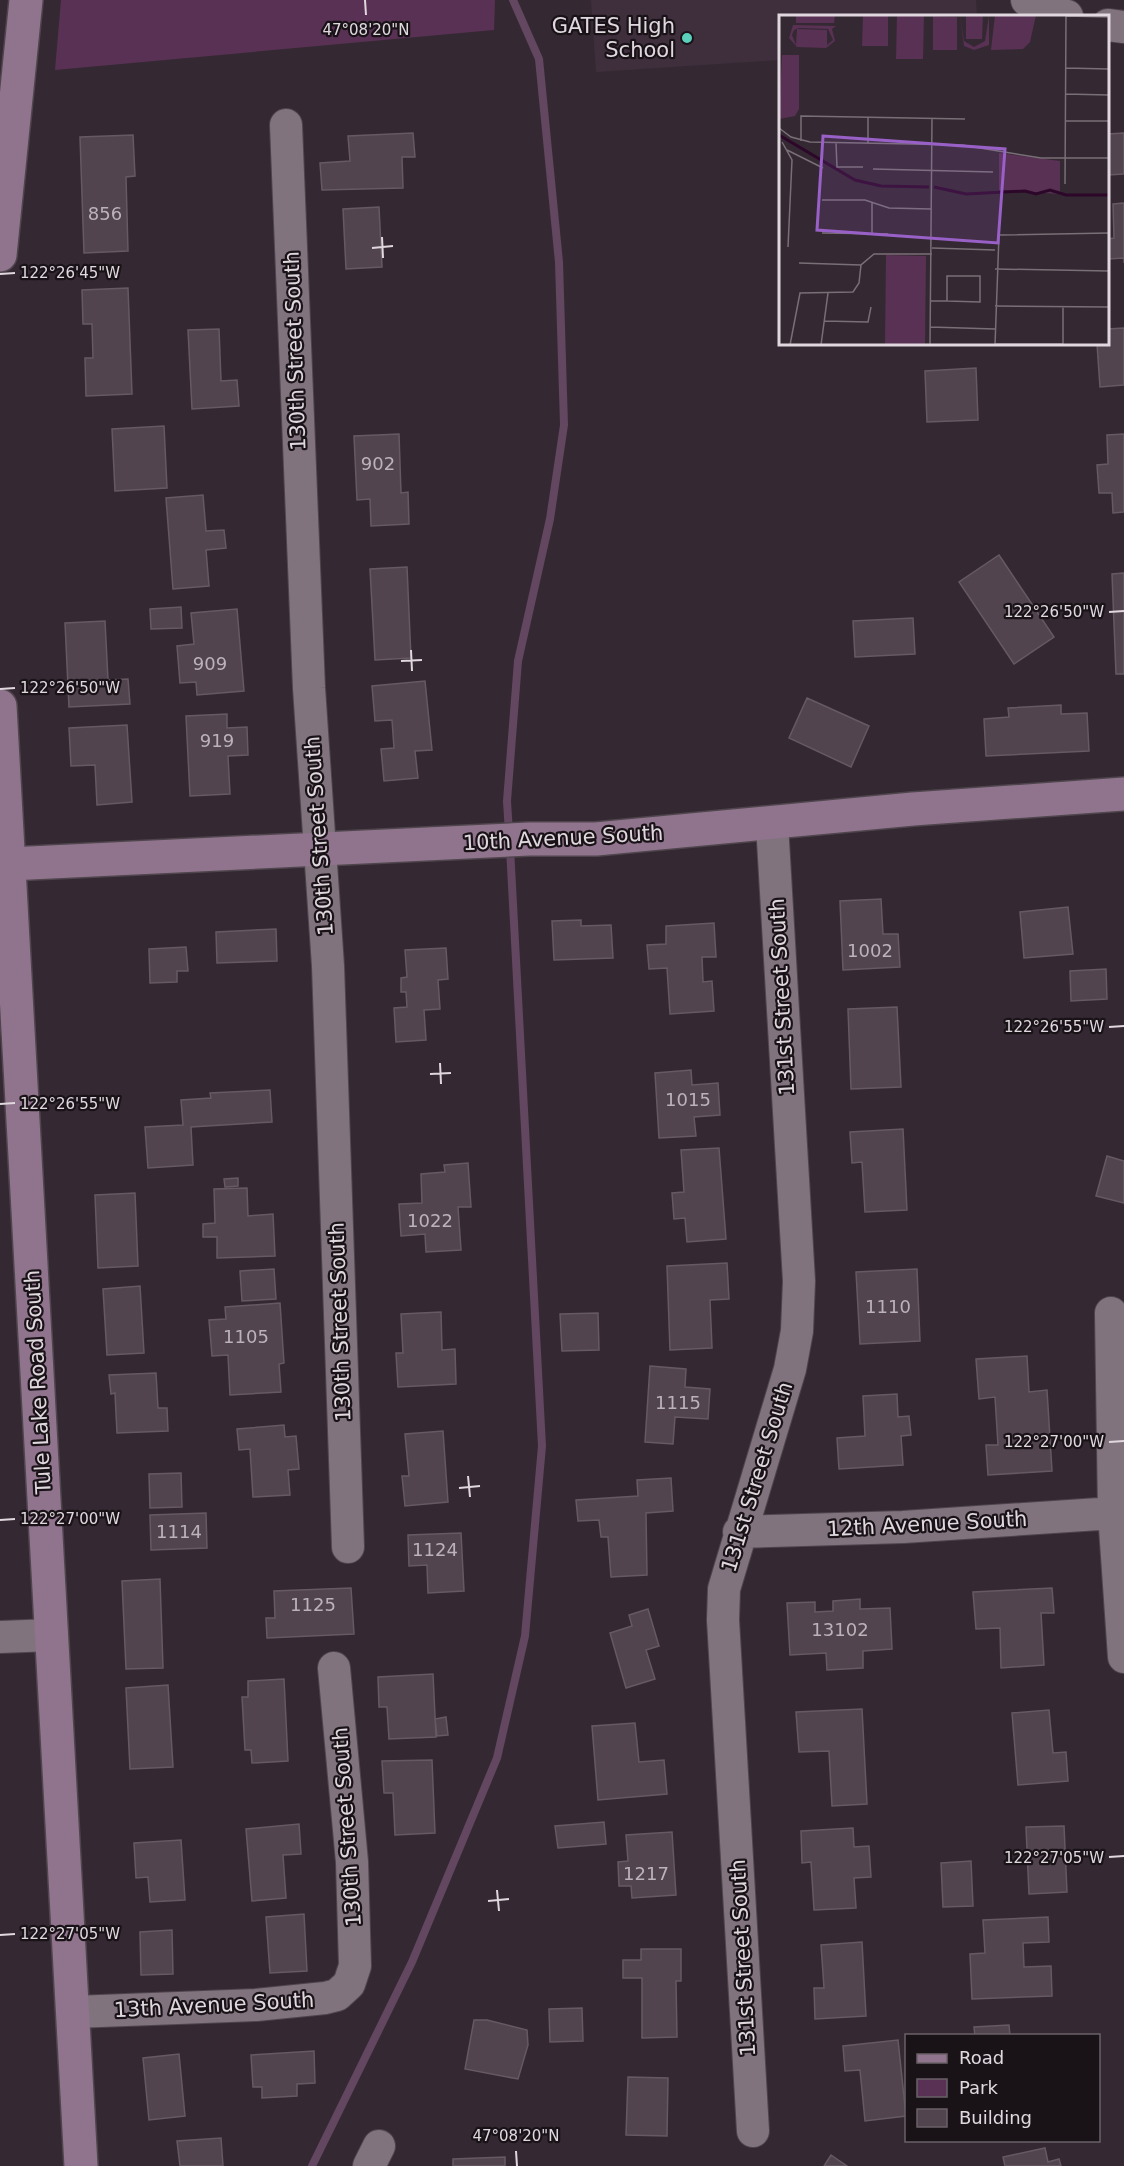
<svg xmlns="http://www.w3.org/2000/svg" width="1124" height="2166" font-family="'DejaVu Sans',sans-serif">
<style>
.built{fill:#3f2f3d}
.green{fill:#593154}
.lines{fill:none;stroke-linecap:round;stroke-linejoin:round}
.stream{stroke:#634660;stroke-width:8}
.building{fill:#51444f;stroke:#665963;stroke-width:1.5}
.street-casing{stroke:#4f454d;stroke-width:34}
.secondary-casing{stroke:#4f454d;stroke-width:36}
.street{stroke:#80737e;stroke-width:32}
.secondary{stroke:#90738c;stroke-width:33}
.ticks{fill:none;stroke:#e0d8de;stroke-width:2}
.poi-dot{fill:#5bcebc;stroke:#191318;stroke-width:2}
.labels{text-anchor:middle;stroke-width:4.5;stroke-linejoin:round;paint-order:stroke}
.number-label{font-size:18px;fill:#bcb3ba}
.poi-label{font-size:21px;fill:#e0d8de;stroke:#191318;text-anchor:end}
.street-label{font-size:21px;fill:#e0d8de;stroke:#191318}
.inset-river{fill:none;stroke:#2d072a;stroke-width:3}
.inset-road{fill:none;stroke:#796f77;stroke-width:1.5}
.view{fill:#9960c8;fill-opacity:0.15;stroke:#9960c8;stroke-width:3}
.inset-edge{fill:none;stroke:#e0d8de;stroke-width:3}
.ticks-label{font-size:15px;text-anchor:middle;fill:#e0d8de;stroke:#191318;stroke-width:4.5;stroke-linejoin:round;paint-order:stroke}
</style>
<rect width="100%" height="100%" fill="#342932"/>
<!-- built -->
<path class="built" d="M591 0H976L977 16H780V60L596 72Z"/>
<!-- green -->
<path class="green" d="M61 0H495L494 30 55 70Z"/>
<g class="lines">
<!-- stream -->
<path class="stream" d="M509 833 507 801 518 661 550 519 564 425 559 262 539 59 513 0
M312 2166 412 1962 497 1758 525 1636 542 1446 510 848"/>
</g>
<!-- building -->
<path class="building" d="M413 133 415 157H402L403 188 322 190 320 163 350 161 348 136Z
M1124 133V174L1108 175V134Z
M133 135 135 176 126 177 128 251 84 253 80 137Z
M1124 203V263V258L1108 259V239L1114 238 1113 204Z
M379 207 382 267 346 269 343 209Z
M128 288 132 394 86 396 85 358H93L92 324H83L82 290Z
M1124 328V385L1100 387 1097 344H1108V329Z
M219 329 221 381 237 380 239 406 192 409 188 330Z
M976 368 978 420 927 422 925 371Z
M164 426 167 488 115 491 112 429Z
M399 434 401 493 408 492 409 524 371 526 370 499 357 500 354 436Z
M1124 434V512L1113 513 1112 493H1099L1097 465 1108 464 1107 435Z
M203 495 206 531 224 530 226 548 206 550 209 586 173 589 166 498Z
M999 555 1054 637 1014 664 959 582Z
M407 567 411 658 375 660 370 569Z
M1124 573V674H1116L1112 574Z
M181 607 182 628 151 629 150 609Z
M237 609 244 691 197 695 196 682 180 683 177 646 194 644 191 613Z
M913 618 915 654 855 657 853 621Z
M105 621 108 680 128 679 130 704 69 707 65 623Z
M425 681 432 750 415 751 418 778 384 781 381 749 394 748 392 720 375 721 372 686Z
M807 698 869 726 851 767 789 738Z
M1061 705V714L1087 713 1089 751 986 756 984 719 1009 717 1008 708Z
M227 714V728L247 727 248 755 228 756 230 794 190 796 186 716Z
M127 725 132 802 97 805 95 765 71 766 69 728Z
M881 899 883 934H898L900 967 843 970 840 901Z
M1068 907 1073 954 1024 958 1020 912Z
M581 920V926L611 925 613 958 554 960 552 921Z
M714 923 716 957H702L703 982 712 981 714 1011 670 1014 667 968 649 969 647 945 666 944V926Z
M276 929 277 961 217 963 216 932Z
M186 947 188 971H177V982L150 983 149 949Z
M446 948 448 979 438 980 440 1009 424 1010 426 1040 396 1042 394 1008 407 1007 406 992H401V978L407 977 405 950Z
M1106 969 1107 999 1071 1001 1070 971Z
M897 1007 901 1087 851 1089 848 1009Z
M691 1070 692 1085 718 1083 720 1115 694 1117 696 1136 659 1138 655 1073Z
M270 1090 272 1122 191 1127 193 1165 148 1168 145 1127 183 1125 181 1100 211 1098 210 1093Z
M903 1129 907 1210 865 1212 862 1162 852 1163 850 1132Z
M719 1148 726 1239 687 1242 685 1218 674 1219 672 1193 684 1192 681 1150Z
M1107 1156 1124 1161V1203L1096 1196Z
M468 1163 471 1207H458L461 1250 426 1252 425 1234 401 1236 399 1204 422 1203 421 1174 445 1172 444 1165Z
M238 1178V1186L225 1187 224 1179Z
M247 1188 248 1216 273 1214 275 1256 217 1258V1237H203V1224L215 1223 214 1189Z
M135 1193 138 1266 98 1268 95 1195Z
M727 1263 729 1299 710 1300 712 1348 670 1350 667 1266Z
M274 1269 276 1299 242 1301 240 1271Z
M917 1269 920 1341 860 1344 856 1272Z
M140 1286 144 1353 107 1355 103 1289Z
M280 1303 284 1363 279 1364 281 1392 230 1395 228 1355 212 1356 209 1320 226 1319 225 1307Z
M441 1312 442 1350 455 1349 456 1384 398 1387 396 1353H403L401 1314Z
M598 1313 599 1350 562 1351 560 1314Z
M1027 1356 1029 1392 1047 1390 1052 1471 988 1475 986 1445H998L995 1397 979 1399 976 1359Z
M650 1366 686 1369 685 1387 710 1389 708 1419 675 1417 673 1444 645 1442Z
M156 1373 158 1408H167L168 1431 117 1433 115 1393 111 1394 109 1375Z
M897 1394 898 1417 909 1416 911 1435 901 1436 903 1465 839 1469 837 1438 865 1436 863 1396Z
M284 1425 285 1437 296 1436 299 1469 288 1470 290 1495 253 1497 250 1449 239 1450 237 1429Z
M443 1431 448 1502 405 1506 402 1476H409L405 1434Z
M181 1473 182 1507 150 1508 149 1474Z
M671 1478 673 1511 646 1513 647 1575 611 1577 608 1537H601L599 1520 578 1521 576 1500 638 1496 637 1480Z
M206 1513 207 1548 151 1550 150 1515Z
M461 1533 464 1591 428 1593 427 1565 409 1566 408 1535Z
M160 1579 163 1668 126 1669 122 1581Z
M351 1588 354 1634 267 1638 266 1618H275L274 1591Z
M1052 1588 1054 1613H1041L1044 1665 1001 1668 1000 1628 976 1629 973 1592Z
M860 1599V1609L890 1608 892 1649 863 1651V1668L827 1670 826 1653 790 1655 787 1603 815 1602V1612L833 1611V1601Z
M648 1609 659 1646 646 1650 655 1679 626 1688 610 1633 632 1626 629 1615Z
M433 1674 436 1737 389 1739 387 1707H379L378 1677Z
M284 1679 288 1761 252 1763 251 1750H245L242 1697H248V1681Z
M168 1685 173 1767 130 1769 126 1688Z
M862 1709 867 1804 832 1806 829 1751 799 1752 796 1712Z
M1049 1710 1053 1753 1066 1752 1068 1781 1018 1785 1012 1713Z
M446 1717 448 1735 437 1736 435 1719Z
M635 1723 639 1762 664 1760 667 1794 598 1800 592 1726Z
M432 1760 435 1833 395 1835 393 1793H384L382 1761Z
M604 1822 606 1844 558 1848 555 1826Z
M299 1824 301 1854 283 1855 286 1898 252 1901 246 1829Z
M1064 1826 1067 1892 1029 1894 1026 1827Z
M853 1828 854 1847 869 1846 871 1877 854 1878 856 1908 814 1910 811 1862 802 1863 801 1831Z
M672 1832 676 1895 632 1898 631 1886H619L618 1862 628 1861 626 1835Z
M181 1840 185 1900 150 1902 148 1877 136 1878 134 1843Z
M971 1861 973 1906 943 1907 941 1863Z
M304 1914 307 1971 270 1973 266 1917Z
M1048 1917 1049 1942 1023 1943 1024 1967 1051 1966 1052 1996 972 1999 970 1954 985 1953 983 1920Z
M172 1930 173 1974 141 1975 140 1932Z
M862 1942 866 2016 815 2019 814 1988H824L821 1945Z
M641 1949H681V1981H676L677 2037 642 2038V1978H623V1960H641Z
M582 2008 583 2041 550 2042 549 2009Z
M474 2020H487L527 2030 528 2045 518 2079 465 2069Z
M1009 2025 1010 2036H975L974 2027Z
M898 2040 906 2116 865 2121 860 2070 845 2071 843 2046Z
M314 2051 315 2083 297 2084V2096L262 2098V2087H253L251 2055Z
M179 2054 185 2116 149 2120 143 2058Z
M628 2077 668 2078 667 2136 626 2135Z
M221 2138 223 2166H180L177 2141Z
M1045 2148 1048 2162 1059 2159 1061 2166H1005L1003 2157Z
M831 2155 847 2166H824Z
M505 2157V2166H453V2159Z"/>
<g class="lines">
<!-- street casing -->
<g class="street-casing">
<path id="street" d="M1027 0 1042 9 1067 16
M1108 25 1124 27
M286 125 309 688 328 966 348 1547
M1111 1313 1114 1513 1124 1657
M739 1532 903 1527 1114 1513
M0 1637 52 1635
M74 2012 256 2005 325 1998 337 1995 349 1984 355 1966 352 1862 334 1668
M753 2131 723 1620 724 1589 790 1369 797 1331 799 1281 772 824
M369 2166 379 2146"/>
</g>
<!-- secondary casing -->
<g class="secondary-casing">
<path id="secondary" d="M0 255 26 0
M0 706 81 2166
M9 864 529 839H596L913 809 1124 794"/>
</g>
<!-- street -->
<use href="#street" class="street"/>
<!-- secondary -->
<use href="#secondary" class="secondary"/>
</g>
<!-- ticks -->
<path class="ticks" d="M365 0 366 15M382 237 383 258M372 248 393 246M0 274 15 273M1109 612 1124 611M411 650 412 671M401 661 422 660M0 689 15 688M1109 1027 1124 1026M440 1063 441 1084M430 1074 451 1073M0 1104 15 1103M1109 1442 1124 1441M468 1476 470 1497M459 1488 480 1486M0 1520 15 1519M1109 1857 1124 1856M497 1890 499 1911M488 1901 509 1899M0 1935 15 1934M516 2151 517 2166"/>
<!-- markers -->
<circle class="poi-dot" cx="687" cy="38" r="6"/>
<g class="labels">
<!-- number labels -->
<g class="number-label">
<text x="105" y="220">856</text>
<text x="378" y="470">902</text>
<text x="210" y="670">909</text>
<text x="217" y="747">919</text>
<text x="870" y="957">1002</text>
<text x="688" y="1106">1015</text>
<text x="430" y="1227">1022</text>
<text x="888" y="1313">1110</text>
<text x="246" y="1343">1105</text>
<text x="678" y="1409">1115</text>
<text x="179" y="1538">1114</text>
<text x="435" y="1556">1124</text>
<text x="313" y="1611">1125</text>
<text x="840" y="1636">13102</text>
<text x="646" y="1880">1217</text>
</g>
<!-- poi labels -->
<g class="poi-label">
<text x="675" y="33">GATES High<tspan x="675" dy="24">School</tspan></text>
</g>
<!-- street labels -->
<g class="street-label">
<text transform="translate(295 351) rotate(-92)" y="7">130th Street South</text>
<text transform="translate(319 836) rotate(-94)" y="7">130th Street South</text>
<text transform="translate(563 838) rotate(-3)" y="7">10th Avenue South</text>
<text transform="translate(782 997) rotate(-93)" y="7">131st Street South</text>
<text transform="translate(340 1322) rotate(-92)" y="7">130th Street South</text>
<text transform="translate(38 1382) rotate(-93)" y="7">Tule Lake Road South</text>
<text transform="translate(757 1477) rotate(-73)" y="7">131st Street South</text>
<text transform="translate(927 1524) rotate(-3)" y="7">12th Avenue South</text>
<text transform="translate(347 1827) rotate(-94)" y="7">130th Street South</text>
<text transform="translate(743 1958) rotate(-93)" y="7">131st Street South</text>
<text transform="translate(214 2005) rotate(-3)" y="7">13th Avenue South</text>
</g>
</g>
<!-- overview -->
<g transform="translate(779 15)">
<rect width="330" height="330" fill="#342932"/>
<path d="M17 0H56L55 8H17ZM84 0H109V31H83ZM118 0H145L144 44H117ZM181 0 185 26 195 32 206 26 210 0V30L195 35 185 31ZM187 0H204L203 24H187ZM216 0H257L251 27 244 34 212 35ZM154 1 178 2V35H154ZM14 10 57 11 53 14 56 26 47 33 18 32 10 23ZM20 13 49 14 54 25 48 30V15L18 14 17 30 13 20 15 15ZM3 40H20V94L16 101 0 104ZM220 138 281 146V179L220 175ZM107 240 147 241 146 330H106Z" fill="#593154" fill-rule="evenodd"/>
<path class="inset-river" d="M0 120 76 165 102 171 150 172M155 172 187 179 246 176 257 179 271 175 287 180H330"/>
<path class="inset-road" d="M287 1 330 2M287 53 330 54M286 79 330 80M286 106H330M0 113 12 122 31 127 183 130 262 143H330M22 126V101L186 104M3 127 13 145 9 232M57 128 58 152H84M89 129V102M8 135 44 153M94 154 214 157M286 169 287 0M43 185H86L110 193 152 194M43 218 109 219M93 218V187M153 233 216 235M20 248 82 250M216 254 330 256M152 286H168L201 287V261H168V286M216 291 330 292M284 292V330M45 306 89 307 92 292M151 312 216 314M216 329H284M11 330 21 278 74 277 80 268 82 250 95 239H153M42 330 49 278M151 330 153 103M216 330 220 220 330 218"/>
<path class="view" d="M44 121 226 134 219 228 38 215Z"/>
<rect width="330" height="330" class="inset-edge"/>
</g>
<g class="ticks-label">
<text x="366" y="35">47°08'20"N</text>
<text x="70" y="278">122°26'45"W</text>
<text x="1054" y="617">122°26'50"W</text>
<text x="70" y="693">122°26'50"W</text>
<text x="1054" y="1032">122°26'55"W</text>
<text x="70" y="1109">122°26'55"W</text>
<text x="1054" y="1447">122°27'00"W</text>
<text x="70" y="1524">122°27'00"W</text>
<text x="1054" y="1863">122°27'05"W</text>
<text x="70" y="1939">122°27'05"W</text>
<text x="516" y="2141">47°08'20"N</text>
</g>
<!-- legend -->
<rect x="905" y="2034" width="195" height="108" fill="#191318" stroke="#696267" stroke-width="1.5"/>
<rect x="917" y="2054" width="30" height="9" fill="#90738c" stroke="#696267" stroke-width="1.5"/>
<text x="959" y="2064" font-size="18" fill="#e0d8de">Road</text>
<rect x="917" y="2079" width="30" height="18" fill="#593154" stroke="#696267" stroke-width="1.5"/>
<text x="959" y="2094" font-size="18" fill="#e0d8de">Park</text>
<rect x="917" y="2109" width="30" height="18" fill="#51444f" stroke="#696267" stroke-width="1.5"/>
<text x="959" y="2124" font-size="18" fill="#e0d8de">Building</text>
</svg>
